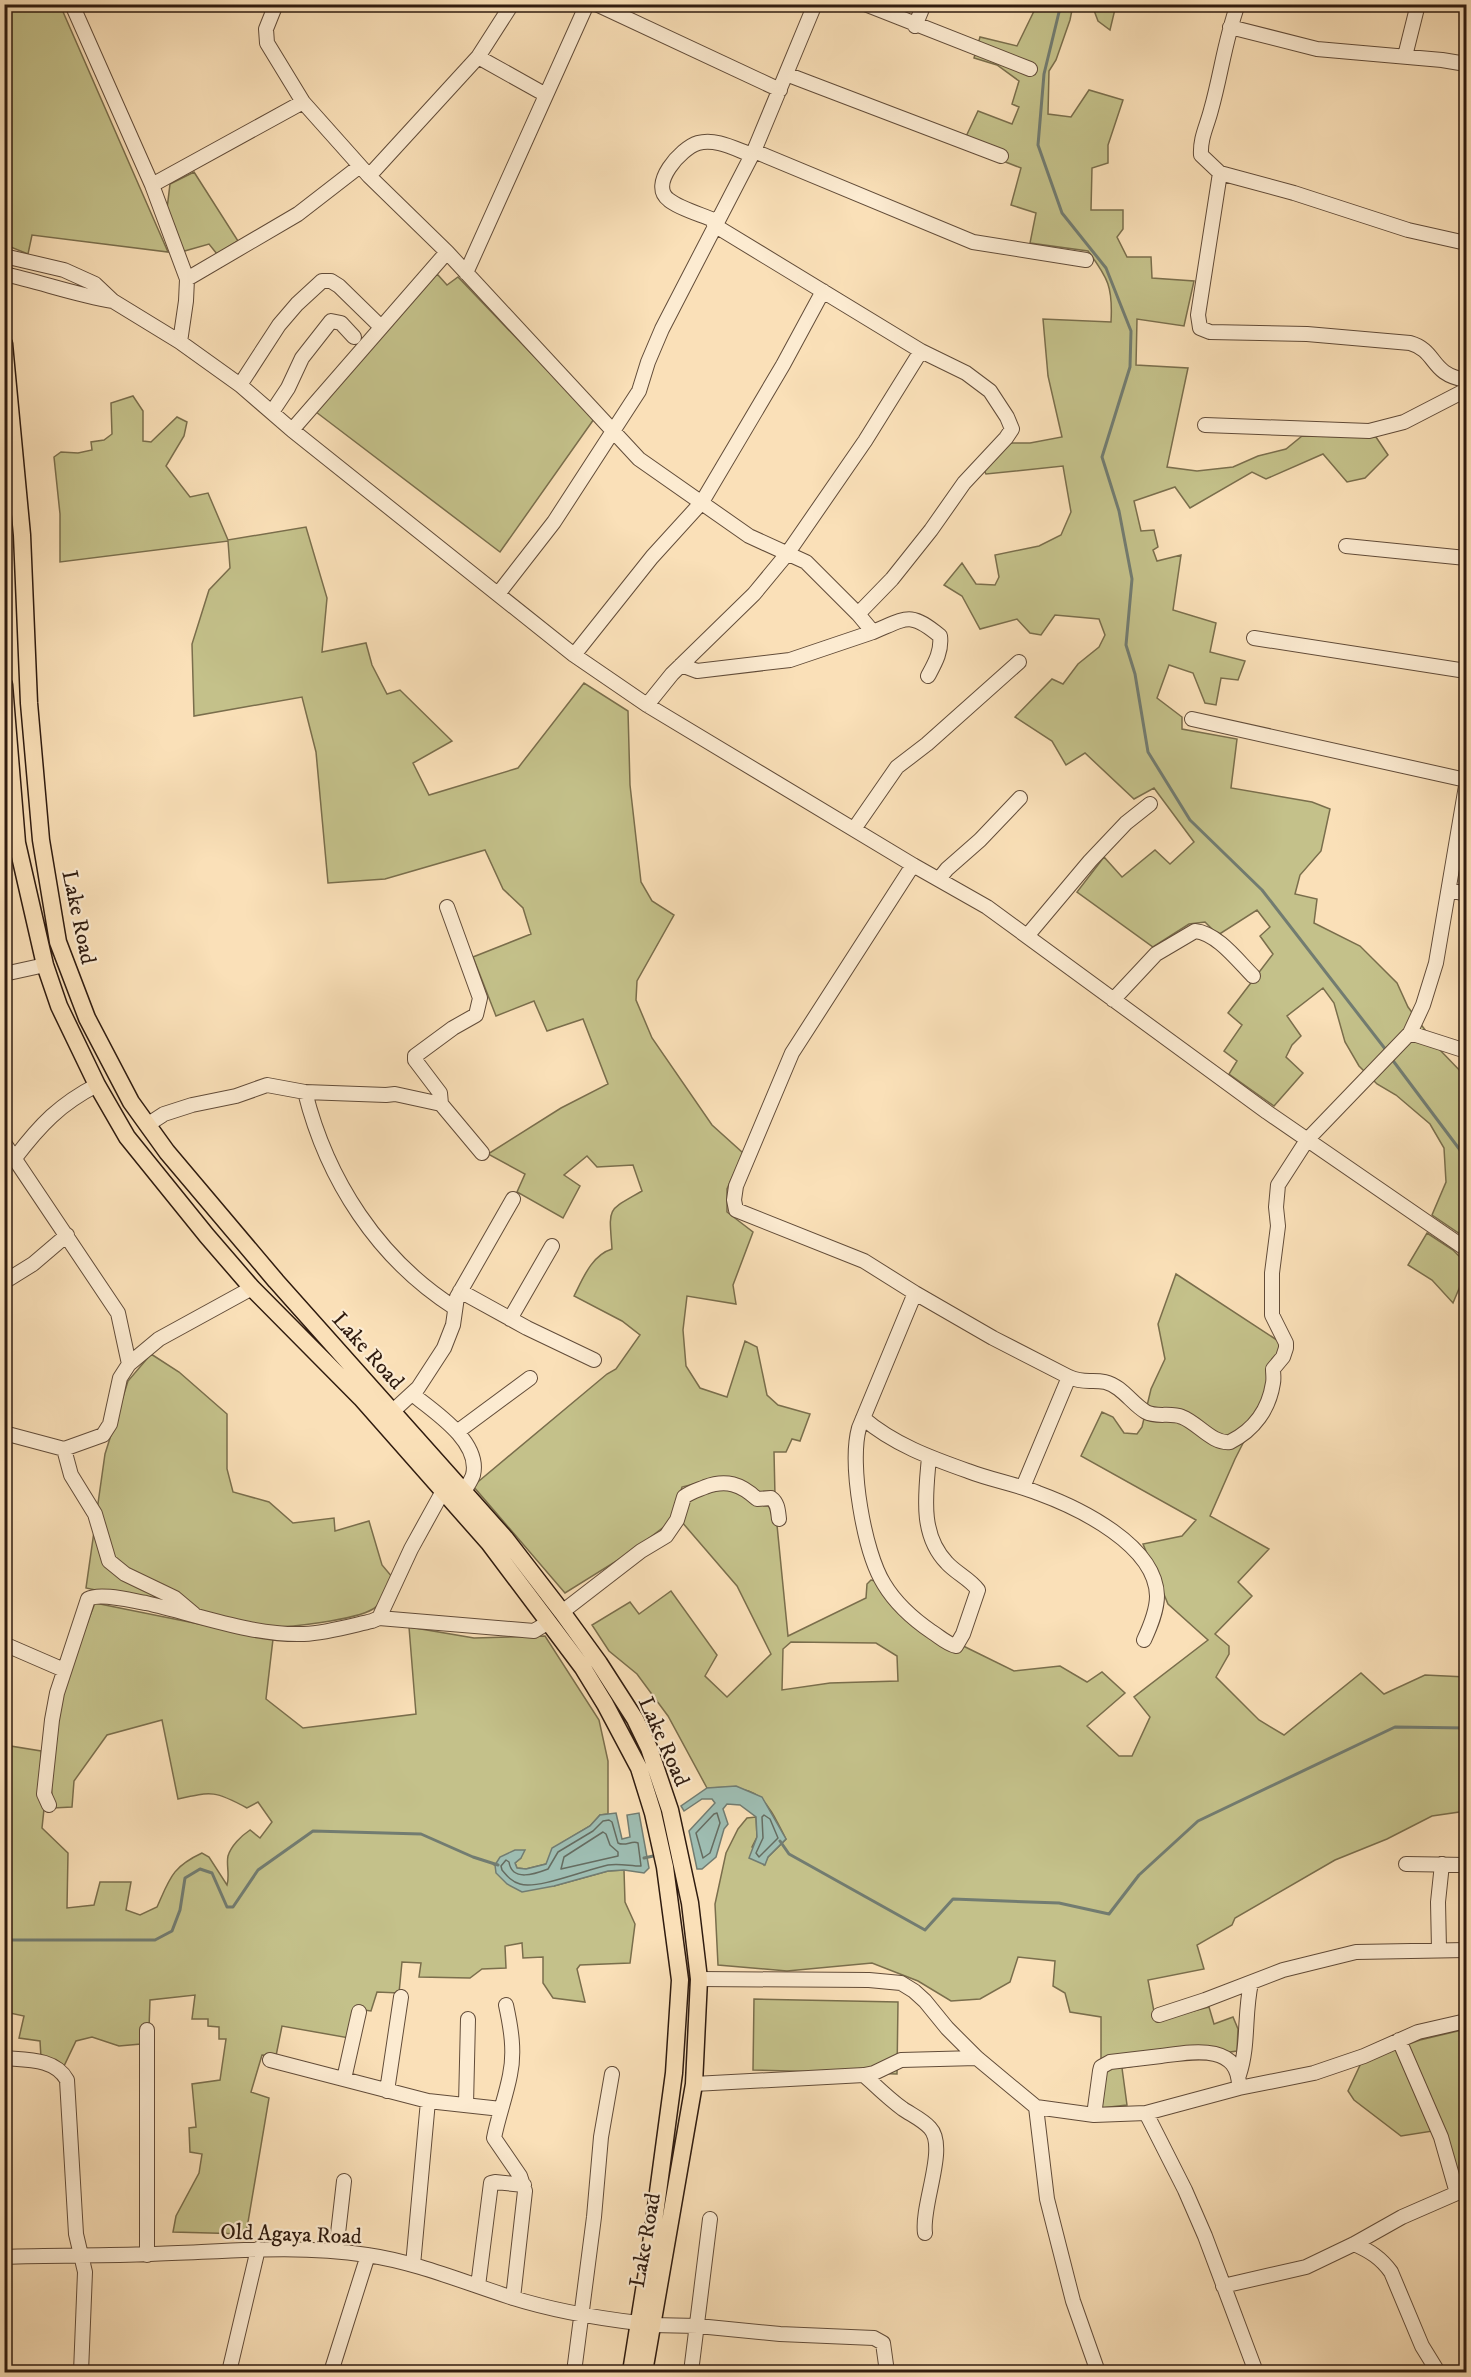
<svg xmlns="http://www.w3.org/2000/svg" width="1471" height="2377" font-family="'IM FELL DW Pica',serif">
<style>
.green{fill:#c4c18a;stroke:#7a6e4c;stroke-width:1.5;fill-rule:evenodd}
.water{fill:#9ebdb2;stroke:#727c71;stroke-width:1.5}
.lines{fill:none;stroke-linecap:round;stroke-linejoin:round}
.shore{stroke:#666c60;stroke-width:1.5}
.stream{stroke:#727c71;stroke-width:3}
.minor-casing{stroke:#624c39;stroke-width:16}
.major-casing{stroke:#2f1b0f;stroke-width:19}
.minor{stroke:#fcebd1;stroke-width:14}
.major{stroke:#fae0b8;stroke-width:16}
.labels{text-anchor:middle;stroke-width:4.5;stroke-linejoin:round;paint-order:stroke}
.street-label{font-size:22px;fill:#2f1b0f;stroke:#fcebd1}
</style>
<rect width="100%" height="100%" fill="#fae0b8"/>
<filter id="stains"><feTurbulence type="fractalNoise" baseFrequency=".00333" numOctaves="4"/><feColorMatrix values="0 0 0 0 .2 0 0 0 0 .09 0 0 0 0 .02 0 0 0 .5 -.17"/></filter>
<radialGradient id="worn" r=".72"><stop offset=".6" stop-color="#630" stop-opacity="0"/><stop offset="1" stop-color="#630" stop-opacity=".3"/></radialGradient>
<!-- green -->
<path class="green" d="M4 5H60L168 252 32 235 28 254 8 246 5 242Z
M1037 5H1073L1070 20 1056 60 1049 71 1048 114 1071 117 1089 90 1123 100 1108 145V163L1092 168 1091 210H1123V229L1117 237 1127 257H1151L1152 278 1194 281 1184 326 1137 319 1136 365 1188 368 1167 467 1197 471 1233 467 1258 456 1286 449 1302 436 1376 437 1388 455 1365 478 1347 482 1323 454 1266 479 1252 472 1190 508 1175 487 1134 501 1141 531 1154 530 1158 547 1153 550 1157 561 1181 555 1173 610 1216 623 1210 652 1245 661 1238 680 1221 678 1216 705 1205 703 1193 673 1169 665 1157 698 1182 717V729L1237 739 1231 788 1312 802 1330 809 1321 851 1300 875 1295 894 1317 899 1314 923 1360 946 1397 983 1408 1007 1440 1050 1466 1077V1238L1432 1215 1446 1182 1444 1148 1430 1124 1396 1095 1377 1084 1359 1066 1345 1042 1334 1003 1323 988 1287 1016 1301 1036 1292 1045 1286 1057 1303 1073 1274 1106 1229 1074 1237 1061 1224 1051 1242 1025 1228 1013 1273 954 1260 936 1270 927 1257 910 1218 935 1205 922 1189 924 1153 947 1077 892 1104 857 1122 877 1155 850 1170 864 1194 842 1154 788 1134 799 1085 753 1066 765 1052 741 1015 717 1052 679 1063 684 1078 664 1099 647 1105 635 1099 619 1055 615 1041 635 1030 633 1017 619 980 629 962 596 944 585 962 563 976 584 995 585 999 577 995 555 1039 546 1061 535 1071 512 1063 466 986 474 980 462 994 443H1030L1062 437 1048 376 1043 319 1111 322C1113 287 1108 278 1088 251L1030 243 1036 213 1011 205 1021 168 962 145 978 111 1012 124 1019 107 1012 104 1019 81 997 65 974 58 980 37 1017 46Z
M1092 5H1116L1110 30 1098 21Z
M194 172 238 241 217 254 209 244 181 252 167 209 170 184Z
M438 275 447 285 458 277 594 419 500 552 316 412 431 276Z
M133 396 143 411V441L151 442 177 417 187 422 184 436 166 466 190 497 208 493 228 540 306 527 327 598 322 652 366 643 372 665 387 694 400 690 452 741 413 763 429 795 518 768 584 683 628 711 630 785 641 882 652 901 674 915 637 981 636 1000 652 1038 712 1125 743 1153 727 1189V1212L753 1232 733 1285 736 1304 687 1296 683 1330 686 1366 700 1388 727 1397 745 1341 757 1347 767 1395 778 1405 810 1414 800 1441 792 1439 786 1452H774L775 1496H757L713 1479 682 1487 673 1520 631 1552 565 1593 473 1486 607 1374 616 1369 640 1335 622 1321 574 1296C583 1278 592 1255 612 1249 609 1206 606 1212 642 1191L633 1165 597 1167 587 1156 564 1175 580 1186 563 1218 517 1192 525 1174 488 1154 561 1108 608 1084 583 1019 547 1031 534 1001 496 1016 473 957 531 934 523 908 503 889 485 850 385 879 328 883 316 752 302 697 194 716 192 644 209 590 230 568 228 541 60 562V514L54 457 61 452 78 453 92 450 91 442 104 440 112 434 111 403Z
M1427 1233 1453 1250 1466 1263V1272L1453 1303 1432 1280 1408 1265Z
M1176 1274 1283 1344 1286 1359 1235 1459 1210 1516 1269 1549 1238 1582 1252 1596 1215 1634 1229 1646V1654L1216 1677 1259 1720 1284 1735 1361 1673 1384 1694 1425 1675 1466 1677V1811L1432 1816 1387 1839 1335 1860 1235 1918 1232 1925 1197 1945 1204 1969 1148 1980 1155 2017 1174 2016 1209 2007 1214 2024 1233 2017 1238 2029 1237 2051 1223 2053 1205 2046 1167 2061 1122 2068 1127 2105 1101 2108V2017L1070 2012 1065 1993 1053 1986 1055 1961 1018 1957 1010 1982 980 1999 951 2001 918 1981 872 1963 787 1971 718 1965 715 1904 726 1853 738 1829 747 1818 756 1817 757 1837 752 1847 764 1865 768 1857 786 1839C764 1795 759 1785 707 1788L668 1716 637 1674 609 1651 592 1625 630 1602 639 1614 671 1591 717 1655 705 1676 727 1697 771 1654 737 1586 681 1521 689 1499 724 1485 775 1505 788 1636 866 1598 867 1584 871 1580C891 1583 897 1604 906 1620L916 1616 943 1636 1014 1671 1060 1666 1087 1682 1102 1672 1125 1693 1087 1726 1119 1756H1132L1150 1717 1134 1697 1208 1640 1168 1604 1143 1544 1182 1536 1196 1520 1081 1456 1102 1412 1113 1417 1124 1433 1137 1434 1142 1427 1151 1389 1165 1359 1158 1324ZM791 1642 876 1643 897 1656 898 1681 830 1683 782 1690 783 1649Z
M151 1354 179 1372 227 1414V1469L233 1492 269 1502 293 1523 334 1518 335 1531 369 1521 382 1565 393 1578C388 1588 382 1604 373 1609 355 1620 288 1628 266 1627L86 1588 105 1454 128 1381Z
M95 1603 273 1639 266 1699 303 1728 416 1714 409 1627 474 1638 545 1636 599 1720 608 1761V1814L600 1815 590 1826 563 1842 546 1864 526 1869 517 1868 515 1863 521 1858 495 1865 554 1886 608 1871 624 1870 625 1902 635 1924 630 1963 580 1965 577 1969 585 2002 553 1998 543 1983V1957L523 1958 522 1943 505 1946 506 1968 482 1969 470 1978 419 1977 421 1963 402 1962 399 1993 377 1992 371 2011 357 2009 349 2038 282 2026 276 2056 262 2055 251 2092 269 2098 246 2234 173 2232 176 2216 199 2173 202 2154 190 2152 189 2128 196 2127 192 2084 220 2080 226 2039H219V2027L208 2026V2019H192L195 1995 150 2000 149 2029 141 2044 119 2046 92 2037 76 2041 64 2066 41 2058 40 2041 19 2038 24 2016 5 2012 4 1745 41 1751 44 1809 42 1828 68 1853 67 1908 94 1905 100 1882H131L126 1910 140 1915 157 1907C170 1878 172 1867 202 1853L209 1857 227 1885C230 1875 226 1864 228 1856 231 1846 241 1836 250 1830L260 1838 272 1822 258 1802 247 1808C216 1791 212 1791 178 1799L162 1720 107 1735 74 1781 72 1807 53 1808C52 1791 49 1773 51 1757 56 1703 76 1652 95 1603Z
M754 1999 898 2002 897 2074 753 2070Z
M1466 2029V2194L1459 2190 1445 2129 1401 2136 1354 2100 1348 2091 1362 2061 1420 2040Z"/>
<!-- water -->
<path class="water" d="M736 1786 762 1797 786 1839 768 1857 765 1865 749 1858 757 1837 756 1817 740 1805 727 1804 723 1809 728 1824 724 1829 716 1857 702 1869H697L689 1831 715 1803 712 1799H702L684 1811 681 1806 707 1788Z
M616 1813 622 1839 630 1837 627 1815 639 1813 649 1868 644 1873 624 1870 608 1871 554 1886 522 1892 507 1884 496 1873 495 1865 500 1857 515 1850H525L521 1858 515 1863 517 1868 526 1869 546 1864 552 1848 590 1826 600 1815Z"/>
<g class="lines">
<!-- shore -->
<path class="shore" d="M717 1813 720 1823 710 1853 703 1858 696 1833 714 1814Z
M764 1815 770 1819 778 1838 759 1857 756 1853 763 1838 762 1817Z
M609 1820 612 1822 618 1843C625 1847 632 1840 638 1843L641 1866C630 1866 619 1863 608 1865 588 1869 537 1890 520 1884 512 1882 507 1876 502 1870L501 1866 506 1860 509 1862C512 1882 535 1874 548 1869L558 1852 593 1831 603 1821Z
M603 1832 606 1834 610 1845 618 1852V1856L561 1869 564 1857Z"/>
<!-- stream -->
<path class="stream" d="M1061 4 1044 74 1038 145 1062 213 1106 268 1131 331 1130 367 1102 457 1119 511 1132 579 1126 645 1135 674 1148 752 1190 820 1262 890 1386 1050
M1391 1058 1466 1158
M1466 1336 1463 1355 1466 1357
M780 1841 789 1854 925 1930 953 1899 1059 1903 1109 1914 1139 1875 1198 1821 1395 1727 1466 1728
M644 1858 658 1855
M4 1940H155L172 1931 180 1910 185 1878 200 1869 212 1873 227 1907H233L258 1870 313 1831 421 1834 473 1857 498 1865"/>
<!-- minor casing -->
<g class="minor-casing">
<path id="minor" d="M81 4 74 9 152 185 187 279 186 301 180 342
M276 4 266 29 267 43 303 102 369 176 447 252 639 459 749 536 806 562 858 614 873 632C907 618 910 611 940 636 942 651 935 663 928 676
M596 4 780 90
M865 4 1030 69
M1238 4C1225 39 1221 75 1211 110 1207 126 1200 138 1201 155L1220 173 1294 193 1408 230 1466 243
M915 26 924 4
M1230 27 1317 49 1442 60 1466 64
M1405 56 1418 4
M478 57 546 95
M786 74 1001 156
M754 151 973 242 1086 260
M1220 173 1198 315 1200 328 1210 332 1307 334 1410 343C1438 351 1429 374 1466 380
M369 176 478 57 512 4
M152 185 303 102
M716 221C703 215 680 209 669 200 648 185 681 148 698 143 716 138 735 149 752 155
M714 225 921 351 966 373 990 391 1007 417 1012 429 1006 438 964 483 931 530 892 579 858 614
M4 256 64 270 95 284 113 301 180 342 240 385 292 430 574 655 647 705 913 865 987 907 1267 1112 1466 1249
M466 273 587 4
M4 274C41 282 76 295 113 301
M187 279 298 214 360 166
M240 385 279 325 297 304 322 281H331L339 286 381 327
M272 412 288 388 302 358 331 321 341 323 354 337
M1205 425 1369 431 1404 422 1466 390
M292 430 447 252
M1346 546 1466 558
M498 594 554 522 639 391 648 362 662 329 754 151 815 4
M1254 638 1466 671
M574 655 652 557 702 502 783 365 823 291
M681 665 697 671 790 660 873 632
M647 705 672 674 754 594 787 554 865 441 921 351
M1192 719 1466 780
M854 829 897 767 927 744 1019 662
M913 865 792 1053 736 1186 734 1200 736 1210 864 1261 915 1293 993 1338 1069 1377C1085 1384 1091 1379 1105 1382 1122 1386 1132 1404 1146 1412 1157 1418 1170 1412 1182 1417 1198 1423 1212 1444 1230 1442 1254 1430 1269 1409 1273 1383 1274 1378 1273 1374 1273 1369L1283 1357 1286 1348V1343L1272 1315V1273L1278 1226 1276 1207 1278 1185 1307 1140 1410 1033 1423 1005 1436 963 1466 786
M939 879 947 869 980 840 1020 798
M1449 890 1466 894
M1027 936 1090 861 1126 823 1150 804
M4 974 45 965
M1113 1000 1156 954 1195 931C1217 933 1238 961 1253 976
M1410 1033 1466 1051
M305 1092C327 1180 378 1259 455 1308
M441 1104 440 1093 415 1060V1056L453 1028 476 1015 480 998 447 907
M147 1125 164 1114 192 1105 236 1096 267 1085 305 1092 386 1095 395 1094 441 1104 482 1153
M4 1143 118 1313 129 1364 120 1378 110 1424 103 1435 64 1449 4 1433
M15 1158C40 1125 60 1104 97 1085
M4 1282 33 1264 67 1235
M460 1291 527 1328 594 1360
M915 1293 859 1428C849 1464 864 1552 884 1584 896 1604 913 1619 932 1632 940 1637 947 1644 956 1646L963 1634 978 1590C970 1579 956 1573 947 1563 919 1534 926 1493 929 1457
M510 1319 552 1246
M129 1364 159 1339 252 1288
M412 1394C435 1412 481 1442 473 1475 471 1481 467 1486 464 1492
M393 1411 418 1388 444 1348 453 1325 457 1297 513 1199
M863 1418C893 1444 931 1458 968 1471 991 1480 1016 1484 1038 1493 1079 1508 1156 1545 1157 1596 1157 1611 1150 1627 1144 1640
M457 1432 530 1378
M64 1449 71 1475 95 1514 109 1561 125 1574 175 1598 194 1614
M1023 1487 1069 1377
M562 1612 641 1551 666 1536 677 1520 684 1497C690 1492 698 1490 705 1487 726 1479 741 1484 757 1499L771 1498C778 1503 778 1511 779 1519
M379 1618 534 1631 547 1623
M4 1644 64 1670
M49 1805 44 1794 52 1720 57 1693 88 1599C100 1592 133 1601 146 1603 196 1614 253 1636 304 1634 326 1633 350 1626 372 1621L379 1618 411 1549 443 1491
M1406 1864 1466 1865
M1439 1949 1438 1902 1442 1864
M699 1979 869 1980 901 1983 914 1991 925 2001 947 2028 977 2058 1036 2107 1094 2115 1146 2113 1239 2088 1314 2073 1364 2056 1418 2032 1466 2021
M506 2005C511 2028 515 2052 510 2075 506 2096 498 2117 494 2138L520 2176 525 2191 513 2298
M1159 2015 1205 2000 1283 1970 1356 1952 1466 1950
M147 2030V2255
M1399 2040 1441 2137 1457 2193
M4 2058C26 2060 55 2058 67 2080L76 2234 85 2272 81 2372
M270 2060 428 2101 501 2109
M864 2075C877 2087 889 2099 903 2109 912 2115 923 2120 930 2128 948 2147 921 2205 925 2233
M1239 2075C1249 2045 1244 2014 1251 1983
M344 2079 359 2012
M694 2084 864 2075 874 2073 901 2060 977 2058
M387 2091 401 1997
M466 2105 468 2019
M1036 2107 1047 2199 1073 2301 1098 2372
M1146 2113 1185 2190 1205 2236 1256 2372
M1094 2115 1100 2071 1101 2067 1110 2062C1127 2060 1144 2058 1161 2056 1191 2052 1240 2042 1239 2088
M1354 2244C1370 2251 1381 2258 1391 2272L1422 2346 1438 2372
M336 2251 344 2181
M4 2257C53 2255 101 2256 150 2254 222 2252 295 2244 367 2255 416 2262 463 2282 510 2297 551 2310 596 2318 639 2323
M413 2265 428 2101
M478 2286 491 2183 495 2182 524 2185
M1223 2286 1306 2267 1354 2244 1402 2217 1457 2193H1466
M652 2325 698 2326 780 2334 874 2338 883 2343 887 2372
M229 2372 258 2249
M331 2372 368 2255
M574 2372 594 2217 601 2137 612 2074
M691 2372 710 2219"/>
</g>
<!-- major casing -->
<g class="major-casing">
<path id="major" d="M4 344 22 535 29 703 41 840 58 942 87 1018 131 1102 167 1152 276 1281 505 1538 562 1612 599 1663 635 1719 649 1748 670 1810 690 1903 699 1979 694 2084 644 2372
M4 685 17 843 45 965 59 1006 97 1085 127 1137 207 1236 252 1288 361 1398 489 1543 583 1668 605 1704 639 1768 653 1813 665 1867 680 1980 674 2073 649 2259 631 2372"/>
</g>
<!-- minor -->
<use href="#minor" class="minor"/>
<!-- major -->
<use href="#major" class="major"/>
</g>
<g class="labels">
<!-- street labels -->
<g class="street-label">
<text transform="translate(80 917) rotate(78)" y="8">Lake Road</text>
<text transform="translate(369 1350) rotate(48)" y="8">Lake Road</text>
<text transform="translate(665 1741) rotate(66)" y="8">Lake Road</text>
<text transform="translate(291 2233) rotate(2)" y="8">Old Agaya Road</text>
<text transform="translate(644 2240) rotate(-80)" y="8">Lake Road</text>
</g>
</g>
<!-- margin -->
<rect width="1471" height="2377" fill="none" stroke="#fae0b8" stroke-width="24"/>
<rect x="6" y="6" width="1459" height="2365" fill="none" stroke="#2f1b0f" stroke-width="3"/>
<rect x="12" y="12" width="1447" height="2353" fill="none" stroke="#2f1b0f" stroke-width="1.5"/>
<rect width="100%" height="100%" filter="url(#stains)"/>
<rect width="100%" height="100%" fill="url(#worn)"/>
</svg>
